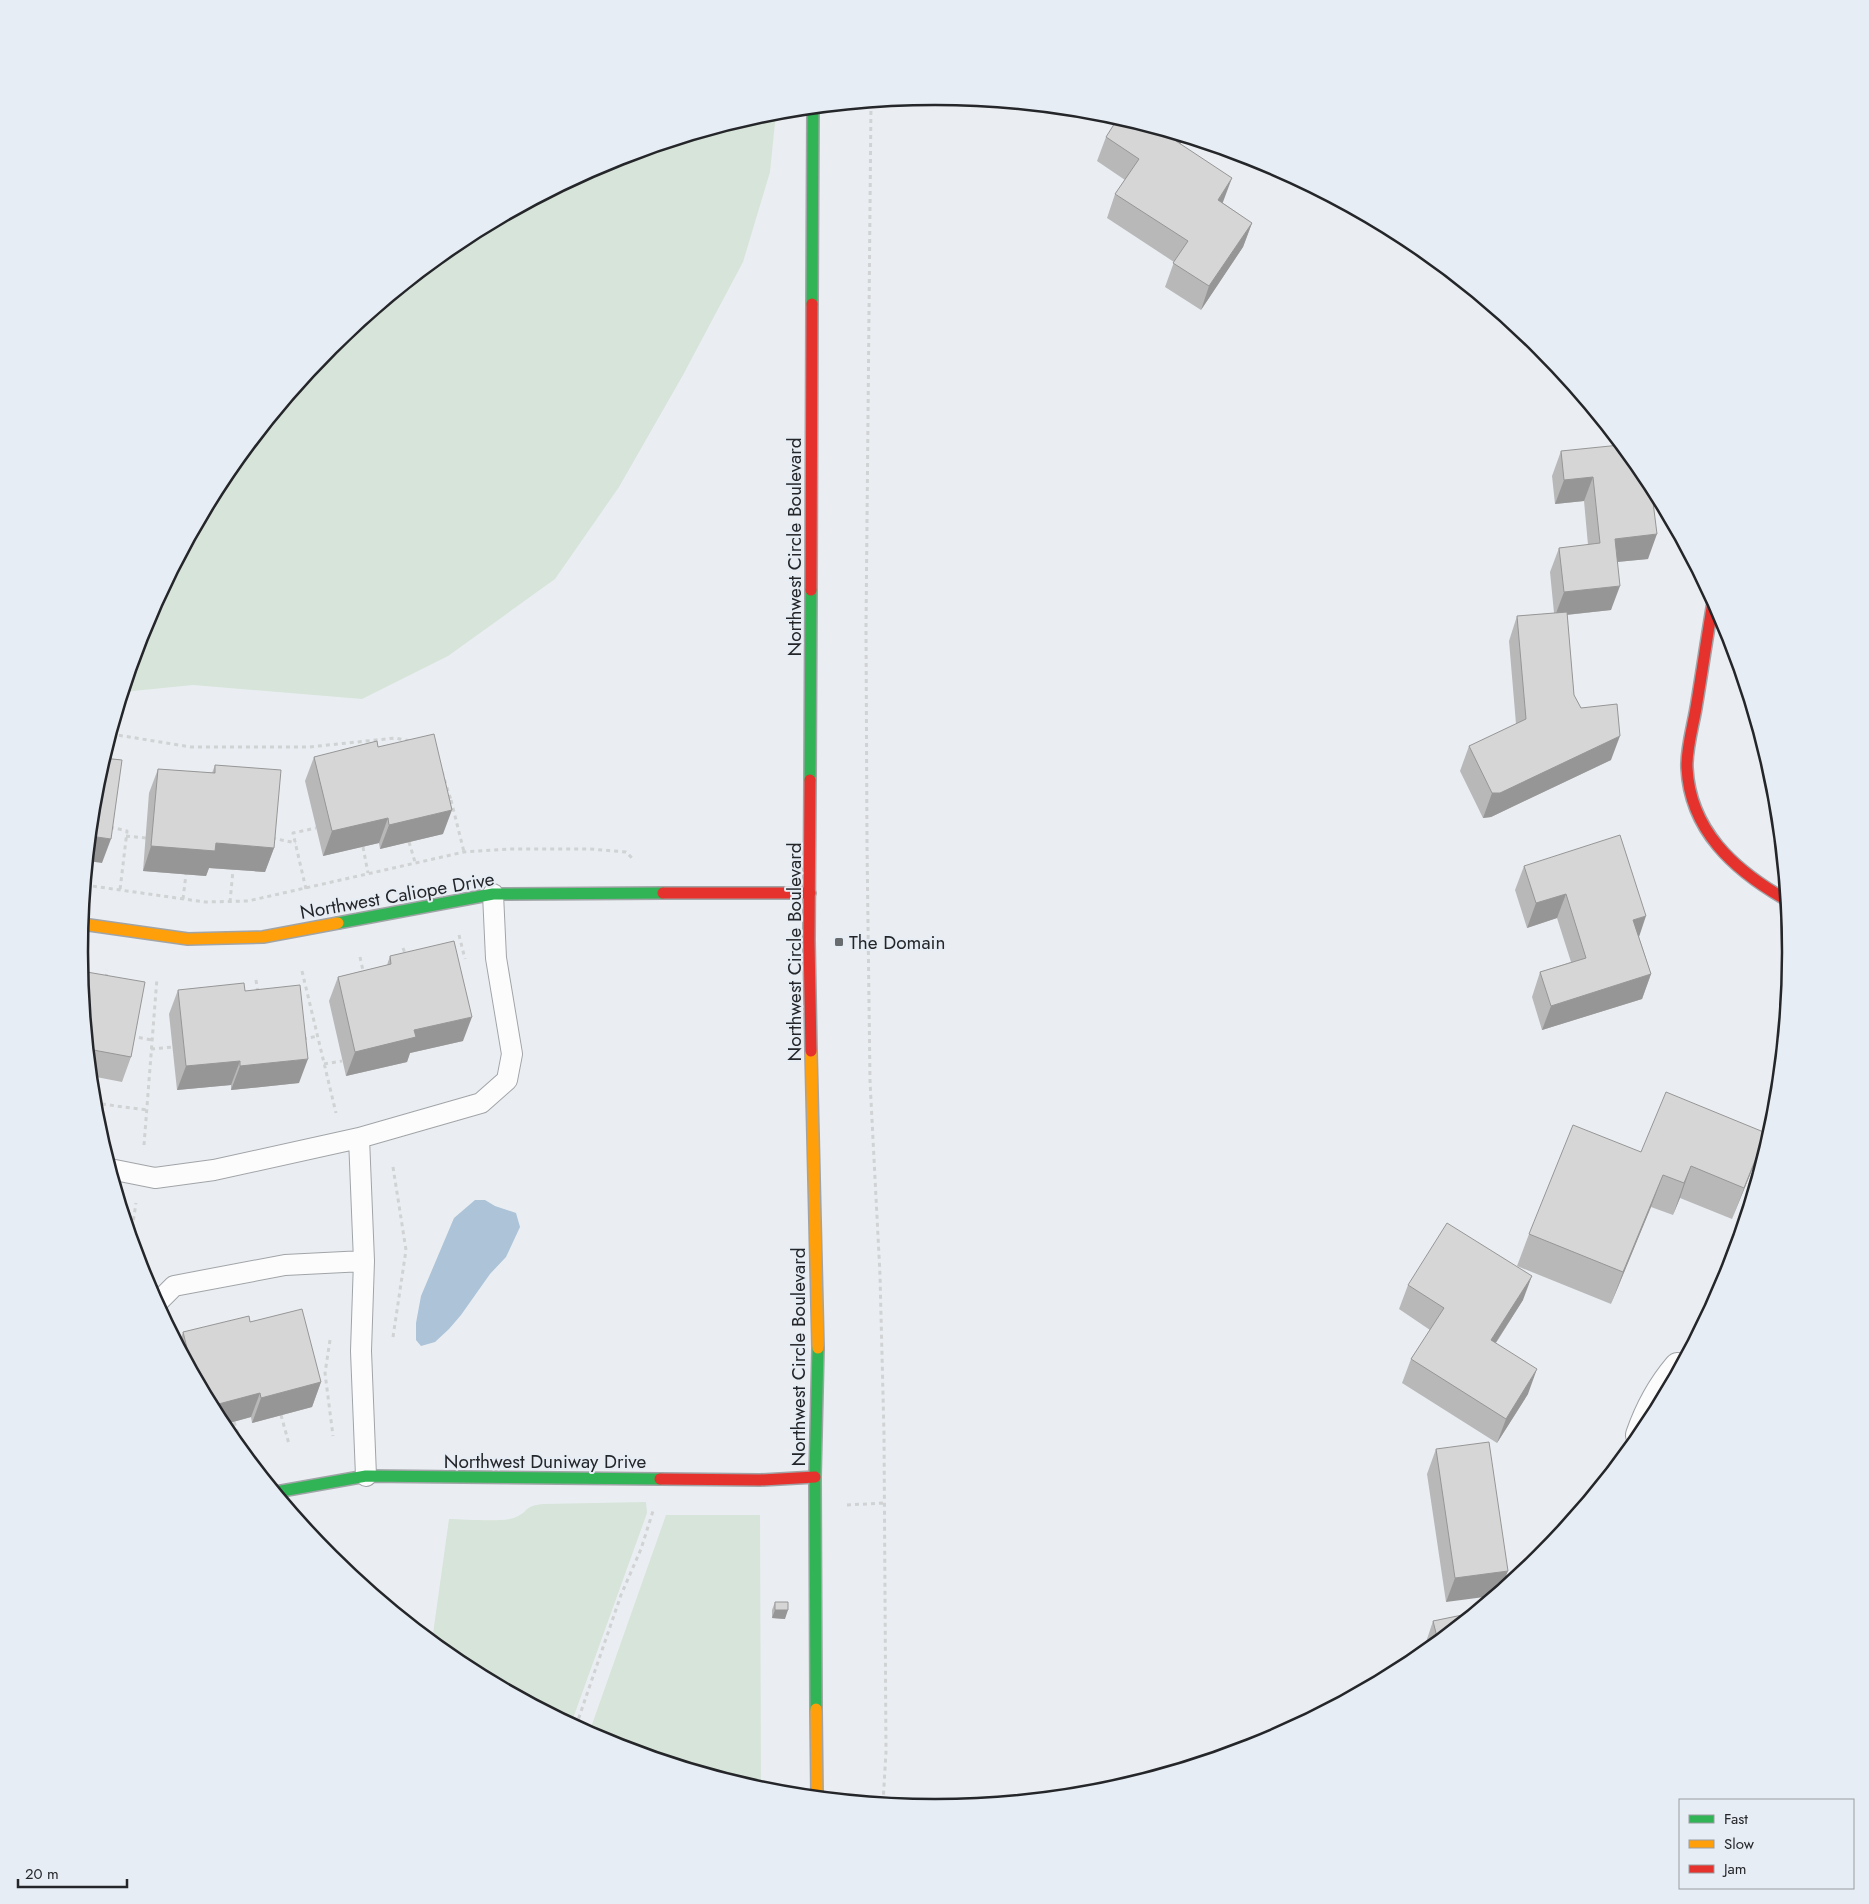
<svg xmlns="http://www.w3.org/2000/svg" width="1869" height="1904" font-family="Jost,sans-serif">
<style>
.green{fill:#d7e4d9}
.water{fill:#acc3d8}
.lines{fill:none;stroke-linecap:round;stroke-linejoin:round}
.lane-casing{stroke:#a1a4a7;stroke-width:22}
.street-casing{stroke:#a1a4a7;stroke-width:30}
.fast-casing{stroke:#a1a4a7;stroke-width:14}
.slow-casing{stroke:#a1a4a7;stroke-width:14}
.jam-casing{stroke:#a1a4a7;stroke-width:14}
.path{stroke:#d0d2d3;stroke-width:3;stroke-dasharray:4 4;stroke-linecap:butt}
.lane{stroke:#fcfcfd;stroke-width:20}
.street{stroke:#fcfcfd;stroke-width:28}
.fast{stroke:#30b455;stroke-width:11}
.slow{stroke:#ff9f0a;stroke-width:11}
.jam{stroke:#e5322d;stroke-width:11}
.wall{fill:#b8b8b9}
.shaded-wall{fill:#969696}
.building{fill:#d6d6d7;stroke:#969696}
.poi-dot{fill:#696c6f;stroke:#e7edf5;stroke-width:2}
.labels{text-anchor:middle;stroke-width:4;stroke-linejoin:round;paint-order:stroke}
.street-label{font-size:19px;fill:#242629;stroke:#e7edf5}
.poi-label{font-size:19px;fill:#242629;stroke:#e7edf5;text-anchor:start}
.rim{fill:none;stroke:#242629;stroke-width:2.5}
</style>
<rect width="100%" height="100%" fill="#eaeef2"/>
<!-- green -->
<path class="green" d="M776 112 770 172 743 262 683 375 619 487 555 579 448 656 362 699 193 685 123 692 144 624 223 476 330 347 459 240 607 161 768 113Z
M646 1502 647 1513 571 1724 459 1663 429 1639 433 1634 449 1519C464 1519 505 1523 516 1517 530 1511 523 1506 543 1504Z
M666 1515H760L761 1789 607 1742 589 1733Z"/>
<!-- water -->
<path class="water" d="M475 1200H485L495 1206 516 1213 520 1227 506 1257 490 1274 461 1315 449 1329 435 1342 421 1346 416 1340V1323L421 1296 454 1218Z"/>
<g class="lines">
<!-- lane casing -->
<g class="lane-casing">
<path id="lane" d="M359 1138 481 1103 507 1080 512 1054 496 958 493 894
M110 1169 155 1178 214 1170 359 1138 364 1261 361 1351 366 1476
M157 1303 174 1286 285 1265 364 1261"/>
</g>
<!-- street casing -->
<g class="street-casing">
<path id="street" d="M1640 1435C1649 1409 1661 1387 1678 1367"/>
</g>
<!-- fast casing -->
<g class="fast-casing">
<path id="fast" d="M812 304 813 108
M810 780 811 590
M338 923 493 894 663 893
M276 1492 366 1476 660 1479
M816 1709 815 1477 818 1348"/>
</g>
<!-- slow casing -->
<g class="slow-casing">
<path id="slow" d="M82 924 188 939 263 937 338 923
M811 1051 818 1348
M816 1709 817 1796"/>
</g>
<!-- jam casing -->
<g class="jam-casing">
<path id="jam" d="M811 590 812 304
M1713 602C1707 637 1702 672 1696 708 1693 726 1686 750 1687 768 1690 830 1734 870 1785 899
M810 780 809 940 811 1051
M663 893H810
M660 1479 760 1480 815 1477"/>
</g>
<!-- path -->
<path class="path" d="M871 103 866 628 867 845 870 1081 880 1275 884 1434 886 1752 883 1803
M111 734 191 747H309L395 738 411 741
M442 772 451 800
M451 800 464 852
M110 827 127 831 120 890
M126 836 146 838
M272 838 296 843
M409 842 415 862
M363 847 368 873
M85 885 205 902 248 901 464 852 509 849H590L626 852 634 860
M306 889 293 833 316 828
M183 899 186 874
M230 902 233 870
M459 935 465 959
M403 948 406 956
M360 957 364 975
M302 971 336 1113
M106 978 107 970
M256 980 258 993
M131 1036 152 1040
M303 1039 318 1036
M151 1049 173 1047
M324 1064 342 1061
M94 1103 147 1110
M144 1145 157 978
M131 1236 136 1203
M393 1337 406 1250 393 1167
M330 1340 325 1373 333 1436
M281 1415 289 1444
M234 1422 245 1454
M847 1505 884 1503
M576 1726 621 1595 641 1549 653 1511"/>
<!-- lane -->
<use href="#lane" class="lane"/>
<!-- street -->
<use href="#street" class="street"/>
<!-- fast -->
<use href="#fast" class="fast"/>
<!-- slow -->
<use href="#slow" class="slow"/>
<!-- jam -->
<use href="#jam" class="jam"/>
</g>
<!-- wall -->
<path class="wall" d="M1106 137 1181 144 1223 203 1252 223 1243 247 1201 310 1165 287 1174 262 1107 218 1115 194 1125 180 1097 161Z
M1561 451 1653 502 1648 559 1617 562 1611 610 1567 615 1574 695 1581 708 1611 760 1491 817 1483 818 1460 771 1469 746 1516 724 1509 641 1517 616 1554 613 1550 572 1559 548 1588 545 1584 501 1555 504 1552 476Z
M378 747 443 834 380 849 379 843 323 856 305 781 314 757Z
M215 765 274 848 265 872 209 868 206 876 143 871 149 793 158 769 212 773Z
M1768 767 1774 785 1775 801H1767Z
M1524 866 1639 937 1651 974 1642 999 1542 1030 1532 997 1540 972 1571 962 1557 918 1527 928 1515 890Z
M390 956 463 1041 410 1053 407 1062 346 1076 329 1001 338 977 387 965Z
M81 971 131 1057 122 1082 91 1076Z
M178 990 245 991 299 1083 231 1090V1085L177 1090 169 1014Z
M1766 1133 1754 1165 1732 1219 1680 1198 1673 1215 1651 1207 1611 1304 1517 1266 1529 1234 1641 1152Z
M1408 1285 1523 1300 1496 1343 1528 1394 1497 1443 1402 1383 1411 1359 1430 1330 1399 1309Z
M250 1322 321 1382 312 1407 252 1423 251 1417 222 1425 179 1344 183 1332Z
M1436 1449 1508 1571 1446 1602 1427 1474Z
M775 1602 785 1619 772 1618V1610Z
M1472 1613 1426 1651 1425 1645 1433 1621Z"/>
<!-- shaded-wall -->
<path class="shaded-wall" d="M1180 136 1183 137 1179 149 1176 141Z
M1232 178 1223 202 1209 224 1218 200Z
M1252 223 1243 247 1201 310 1209 286Z
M1593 477 1584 501 1555 504 1564 480Z
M1649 483 1659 502 1642 504Z
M1657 534 1648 559 1606 563 1615 539Z
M1620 586 1611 610 1555 616 1564 592Z
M1620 736 1611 760 1491 817 1483 818 1492 793Z
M1773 783 1775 801H1767Z
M452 810 443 834 380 849 389 825Z
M388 818 379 843 323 856 332 831Z
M90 836 111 839 102 863 88 861Z
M216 843 274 848 265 872 209 868 206 876 143 871 151 846Z
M1566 894 1557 918 1527 928 1536 903Z
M1646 916 1638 940 1633 920Z
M1651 974 1642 999 1542 1030 1551 1006Z
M472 1017 463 1041 410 1053 407 1062 346 1076 355 1052 414 1030Z
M308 1059 299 1083 231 1090 240 1066Z
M240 1061 231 1085 177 1090 186 1066Z
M1766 1133 1754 1165 1732 1219 1744 1188Z
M1691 1166 1680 1198 1673 1215 1684 1183Z
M1663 1175 1651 1207 1611 1304 1623 1272Z
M1532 1276 1523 1300 1482 1364 1491 1340Z
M1537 1369 1528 1394 1497 1443 1506 1419Z
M321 1382 312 1407 252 1423 261 1398Z
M260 1393 251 1417 222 1425 211 1406Z
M1508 1571 1501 1589 1492 1596 1446 1602 1455 1578Z
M775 1610H788L785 1619 772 1618Z"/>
<!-- building -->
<path class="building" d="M1118 118 1180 136 1176 141 1232 178 1218 200 1252 223 1209 286 1173 263 1188 241 1115 194 1139 159 1106 137Z
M1620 445 1646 477 1651 486 1657 534 1615 539 1620 586 1564 592 1559 548 1600 543 1593 477 1564 480 1561 451Z
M1567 612 1574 695 1581 708 1617 704 1620 736 1500 793H1492L1469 746 1526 719 1517 616Z
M434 734 452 810 389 825 388 818 332 831 314 757 377 741 378 747Z
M103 758 122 760 111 839 90 836 95 785Z
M215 765 281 770 274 848 216 843 215 851 151 846 158 769 215 773Z
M1620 835 1646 916 1633 920 1651 974 1551 1006 1540 972 1586 958 1566 894 1536 903 1524 866Z
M454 941 472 1017 414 1030 416 1037 355 1052 338 977 391 964 390 956Z
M81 971 145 982 131 1057 88 1049Z
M244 983 245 991 300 985 308 1059 240 1066V1061L186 1066 178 990Z
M1666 1092 1766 1133 1744 1188 1691 1166 1684 1183 1663 1175 1623 1272 1529 1234 1573 1125 1641 1152Z
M1447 1223 1532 1276 1491 1340 1537 1369 1506 1419 1411 1359 1444 1308 1408 1285Z
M302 1309 321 1382 261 1398 260 1393 211 1406 193 1372 183 1332 249 1316 250 1322Z
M1489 1442 1508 1571 1455 1578 1436 1449Z
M775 1602H788V1610H775Z
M1472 1613 1438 1641 1433 1621Z"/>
<!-- markers -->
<rect class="poi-dot" x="834" y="937" width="10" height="10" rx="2.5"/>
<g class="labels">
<!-- street labels -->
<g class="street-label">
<text transform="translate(794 547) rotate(-90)" y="7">Northwest Circle Boulevard</text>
<text transform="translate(397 895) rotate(-10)" y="7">Northwest Caliope Drive</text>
<text transform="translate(794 952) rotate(-90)" y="7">Northwest Circle Boulevard</text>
<text transform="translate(798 1357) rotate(-90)" y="7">Northwest Circle Boulevard</text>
<text x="545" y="1468">Northwest Duniway Drive</text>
</g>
<!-- poi labels -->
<g class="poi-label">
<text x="849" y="949">The Domain</text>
</g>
</g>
<!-- crop -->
<path d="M0 0H1869V1904H0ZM88 952a847 847 0 1 1 1694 0a847 847 0 1 1-1694 0Z" fill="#e7edf5" fill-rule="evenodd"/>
<path class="rim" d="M88 952a847 847 0 1 1 1694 0a847 847 0 1 1-1694 0Z"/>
<!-- legend -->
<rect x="1679" y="1799" width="175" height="90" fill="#e7edf5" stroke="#999da3"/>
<rect x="1689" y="1815" width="25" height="8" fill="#30b455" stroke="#999da3"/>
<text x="1724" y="1824" font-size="15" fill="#242629">Fast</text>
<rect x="1689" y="1840" width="25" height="8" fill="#ff9f0a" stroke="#999da3"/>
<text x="1724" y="1849" font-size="15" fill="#242629">Slow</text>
<rect x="1689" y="1865" width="25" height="8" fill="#e5322d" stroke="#999da3"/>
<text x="1724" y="1874" font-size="15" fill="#242629">Jam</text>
<!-- scale -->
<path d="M18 1879v8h109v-8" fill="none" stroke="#242629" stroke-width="2.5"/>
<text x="25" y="1879" font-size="15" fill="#242629" stroke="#e7edf5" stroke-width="4" paint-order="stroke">20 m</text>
</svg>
